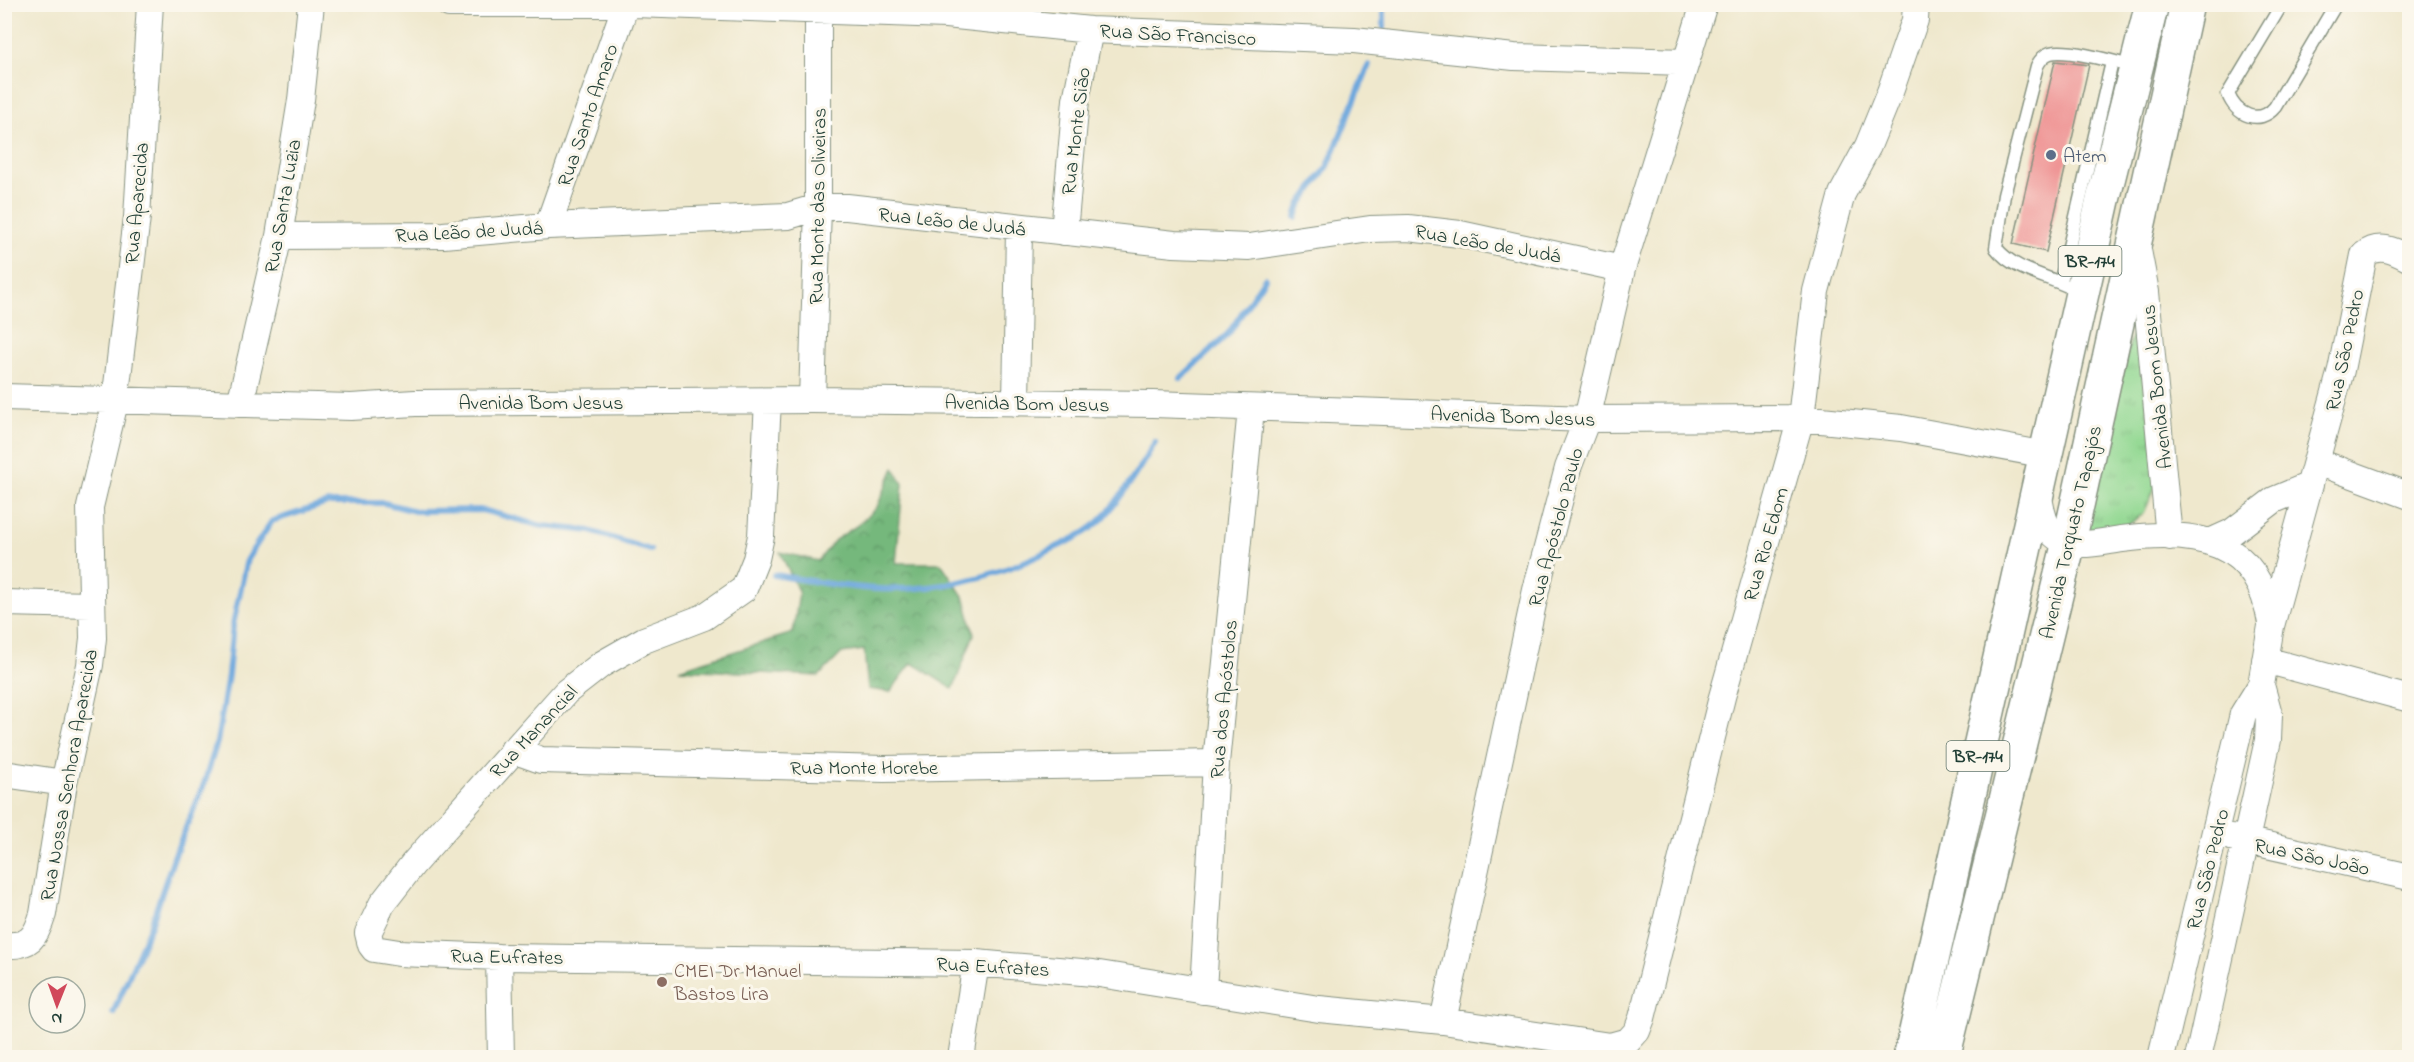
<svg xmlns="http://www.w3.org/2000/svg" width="2414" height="1062" font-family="'Indie Flower',sans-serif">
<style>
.grass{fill:url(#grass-tufts);stroke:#588a63;stroke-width:1.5}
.forest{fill:url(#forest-crowns);stroke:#4a7a58;stroke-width:1.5}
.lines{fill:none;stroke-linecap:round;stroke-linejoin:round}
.stream{stroke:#6da7dd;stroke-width:6}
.building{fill:#ef9595}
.service-casing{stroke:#879280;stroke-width:15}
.minor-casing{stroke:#879280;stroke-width:28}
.trunk-casing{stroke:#879280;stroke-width:36}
.service{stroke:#fff;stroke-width:12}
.minor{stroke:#fff;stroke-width:26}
.trunk{stroke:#fff;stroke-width:33}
.service-dot{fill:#5c6f8a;stroke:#fbf7ec;stroke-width:2}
.education-dot{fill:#8d6e63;stroke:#fbf7ec;stroke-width:2}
.labels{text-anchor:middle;stroke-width:6;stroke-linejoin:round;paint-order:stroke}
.shield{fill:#fbf7ec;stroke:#61756b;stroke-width:1.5}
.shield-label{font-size:18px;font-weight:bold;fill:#1f3d34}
.street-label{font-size:20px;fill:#1f3d34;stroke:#fbf7ec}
.service-label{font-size:20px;fill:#4e5e75;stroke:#fbf7ec;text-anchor:start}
.education-label{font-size:20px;fill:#785e54;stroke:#fbf7ec;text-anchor:start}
</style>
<defs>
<pattern id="grass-tufts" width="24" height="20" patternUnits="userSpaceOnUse" patternTransform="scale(1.5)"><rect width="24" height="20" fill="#92d892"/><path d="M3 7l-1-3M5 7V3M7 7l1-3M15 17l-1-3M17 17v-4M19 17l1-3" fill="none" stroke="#7dba7e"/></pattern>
<pattern id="forest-crowns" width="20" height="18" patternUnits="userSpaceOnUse" patternTransform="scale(1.5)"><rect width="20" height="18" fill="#75b87c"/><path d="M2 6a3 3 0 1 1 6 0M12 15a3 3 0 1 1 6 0" fill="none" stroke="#5f9766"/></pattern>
</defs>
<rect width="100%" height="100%" fill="#fbf7ec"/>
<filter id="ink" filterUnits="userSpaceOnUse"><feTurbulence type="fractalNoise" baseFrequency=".0167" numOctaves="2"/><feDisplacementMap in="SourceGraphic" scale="12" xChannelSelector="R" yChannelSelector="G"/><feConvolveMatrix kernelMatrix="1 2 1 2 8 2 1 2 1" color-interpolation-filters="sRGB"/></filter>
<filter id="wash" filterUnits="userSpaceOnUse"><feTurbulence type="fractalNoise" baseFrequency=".008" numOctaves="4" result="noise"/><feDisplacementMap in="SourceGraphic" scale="24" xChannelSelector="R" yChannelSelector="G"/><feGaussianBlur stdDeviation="1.35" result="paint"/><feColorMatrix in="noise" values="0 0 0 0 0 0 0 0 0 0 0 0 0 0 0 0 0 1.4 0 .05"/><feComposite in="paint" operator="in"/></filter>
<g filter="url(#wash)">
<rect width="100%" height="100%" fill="#efe8cd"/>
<!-- grass -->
<path class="grass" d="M2135 323 2158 480 2144 513 2124 528 2095 533 2083 528Z"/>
<!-- forest -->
<path class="forest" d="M894 468 903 484 896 563H941L965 599 974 634 953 689 912 663 890 692 868 689 864 650 842 653 819 676 679 669 793 633 799 593 780 552 818 561 835 540 858 525 877 507Z"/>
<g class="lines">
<!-- stream -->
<path class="stream" d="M1384 4V28
M1296 217 1300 205 1328 166 1369 65
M1181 378 1229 333 1265 278
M774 575C808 580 844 588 878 589 938 591 997 577 1050 550 1068 542 1090 532 1104 517 1124 494 1140 468 1155 442
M113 1013 151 925 174 857 204 784 217 742 228 675 233 625 247 559 272 521 328 503H384L415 511 482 510 542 526 590 531 650 550"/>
</g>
<g id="blocks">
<!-- building -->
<path class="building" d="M2055 61 2089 65 2046 252 2013 244Z"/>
</g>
</g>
<g filter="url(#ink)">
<use href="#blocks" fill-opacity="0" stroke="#879280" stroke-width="1.5"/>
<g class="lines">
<!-- service casing -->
<g class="service-casing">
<path id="service" d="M2282 4 2228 94C2236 115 2259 126 2275 107L2336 4
M2061 281 2112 62
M2080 292C2052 276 2016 273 1996 248L2004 195 2037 66C2040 60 2044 55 2050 53 2068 48 2115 62 2134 67"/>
</g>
<!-- minor casing -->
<g class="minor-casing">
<path id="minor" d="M449 4H613
M634 4 946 15 1090 30 1354 40 1514 57 1685 62
M548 226 626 4
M1064 232 1076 100 1090 30
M279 236 443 235 548 226 788 216 818 207H847L1174 244 1249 247 1370 229 1408 228 1460 234 1622 269
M2137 245 2146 292 2169 537
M4 397 351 407 415 403 812 400 1153 404 1587 419 1801 418 1901 428 2047 455
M812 400 818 207V11
M768 401 761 536 756 559 744 589 704 617 644 640 602 664 566 692 413 864 382 904 368 933 371 945 374 949 399 953 499 957 976 963 1093 973 1319 1009 1443 1021 1610 1046 1628 1041 1637 1031 1642 1018 1722 697 1801 418 1816 291 1842 194 1868 146 1890 92 1915 20 1916 4
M1016 403 1019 229
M240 404 279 236 301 100 311 4
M2318 462 2410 496
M2038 494C2041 505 2042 520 2049 529 2066 553 2099 542 2122 539 2196 529 2258 539 2271 623
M2212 541 2232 532 2274 500 2310 485
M4 603 91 605
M2265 660 2410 699
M513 750 541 760 884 769 1216 763
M4 774 64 783
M2231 837 2410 877
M4 945C30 947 36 937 43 914L64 783 90 665 93 638 90 507 115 402 137 217 150 4
M499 957 501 1058
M1203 991 1216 763 1251 409
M1443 1021 1536 590 1568 468 1587 419 1622 269 1704 4
M961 1058 976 963
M2161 1058 2243 714 2261 685 2271 626 2341 370 2364 255C2379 243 2394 250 2410 259
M2198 1058 2268 740 2269 714 2261 685"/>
</g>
<!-- trunk casing -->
<g class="trunk-casing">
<path id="trunk" d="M1910 1058 2103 200 2152 4
M1943 1058 2069 542 2187 4"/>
</g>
<!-- service -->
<use href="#service" class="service"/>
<!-- minor -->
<use href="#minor" class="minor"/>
<!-- trunk -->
<use href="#trunk" class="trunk"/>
</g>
</g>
<!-- markers -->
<circle class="service-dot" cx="2051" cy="155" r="6"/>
<circle class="education-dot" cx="662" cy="982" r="6"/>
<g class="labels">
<!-- shield labels -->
<g class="shield">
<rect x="2058.5" y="246" width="63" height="30" rx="4.5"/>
<rect x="1946.5" y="741" width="63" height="30" rx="4.5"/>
</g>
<g class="shield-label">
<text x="2090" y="267">BR-174</text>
<text x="1978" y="762">BR-174</text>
</g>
<!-- street labels -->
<g class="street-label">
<text transform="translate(1178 34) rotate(3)" y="7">Rua São Francisco</text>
<text transform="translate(587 115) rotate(-71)" y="7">Rua Santo Amaro</text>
<text transform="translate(1075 131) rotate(-83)" y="7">Rua Monte Sião</text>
<text transform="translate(136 203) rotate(-85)" y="7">Rua Aparecida</text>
<text transform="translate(282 206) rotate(-80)" y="7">Rua Santa Luzia</text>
<text transform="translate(817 206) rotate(-89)" y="7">Rua Monte das Oliveiras</text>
<text transform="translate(952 221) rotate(6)" y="7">Rua Leão de Judá</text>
<text transform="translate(469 231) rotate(-3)" y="7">Rua Leão de Judá</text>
<text transform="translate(1488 243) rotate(10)" y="7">Rua Leão de Judá</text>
<text transform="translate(2344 350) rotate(-78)" y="7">Rua São Pedro</text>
<text transform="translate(2156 387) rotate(-96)" y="7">Avenida Bom Jesus</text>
<text x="541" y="409">Avenida Bom Jesus</text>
<text transform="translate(1027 403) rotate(1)" y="7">Avenida Bom Jesus</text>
<text transform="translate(1513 416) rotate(2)" y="7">Avenida Bom Jesus</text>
<text transform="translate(1555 527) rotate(-75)" y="7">Rua Apóstolo Paulo</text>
<text transform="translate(2070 532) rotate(-77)" y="7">Avenida Torquato Tapajós</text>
<text transform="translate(1765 544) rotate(-74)" y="7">Rua Rio Edom</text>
<text transform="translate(1223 699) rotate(-85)" y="7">Rua dos Apóstolos</text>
<text transform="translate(533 731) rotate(-47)" y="7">Rua Manancial</text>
<text x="864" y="774">Rua Monte Horebe</text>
<text transform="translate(68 775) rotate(-80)" y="7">Rua Nossa Senhora Aparecida</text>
<text transform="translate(2312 856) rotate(12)" y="7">Rua São João</text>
<text transform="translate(2207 869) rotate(-76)" y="7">Rua São Pedro</text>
<text transform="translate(507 956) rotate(1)" y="7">Rua Eufrates</text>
<text transform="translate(993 966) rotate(3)" y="7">Rua Eufrates</text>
</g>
<!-- service labels -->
<g class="service-label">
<text x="2063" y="162">Atem</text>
</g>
<!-- education labels -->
<g class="education-label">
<text x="674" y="977">CMEI Dr Manuel<tspan x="674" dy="23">Bastos Lira</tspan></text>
</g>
</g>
<!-- margin -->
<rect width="2414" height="1062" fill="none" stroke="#fbf7ec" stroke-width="24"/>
<!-- north arrow -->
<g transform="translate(57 1005) rotate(181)"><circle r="28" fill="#fbf7ec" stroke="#a3ada2" stroke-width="1.5"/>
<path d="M0-4.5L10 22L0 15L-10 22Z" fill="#d1495b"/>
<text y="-9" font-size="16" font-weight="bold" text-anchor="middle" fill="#1f3d34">N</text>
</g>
</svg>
